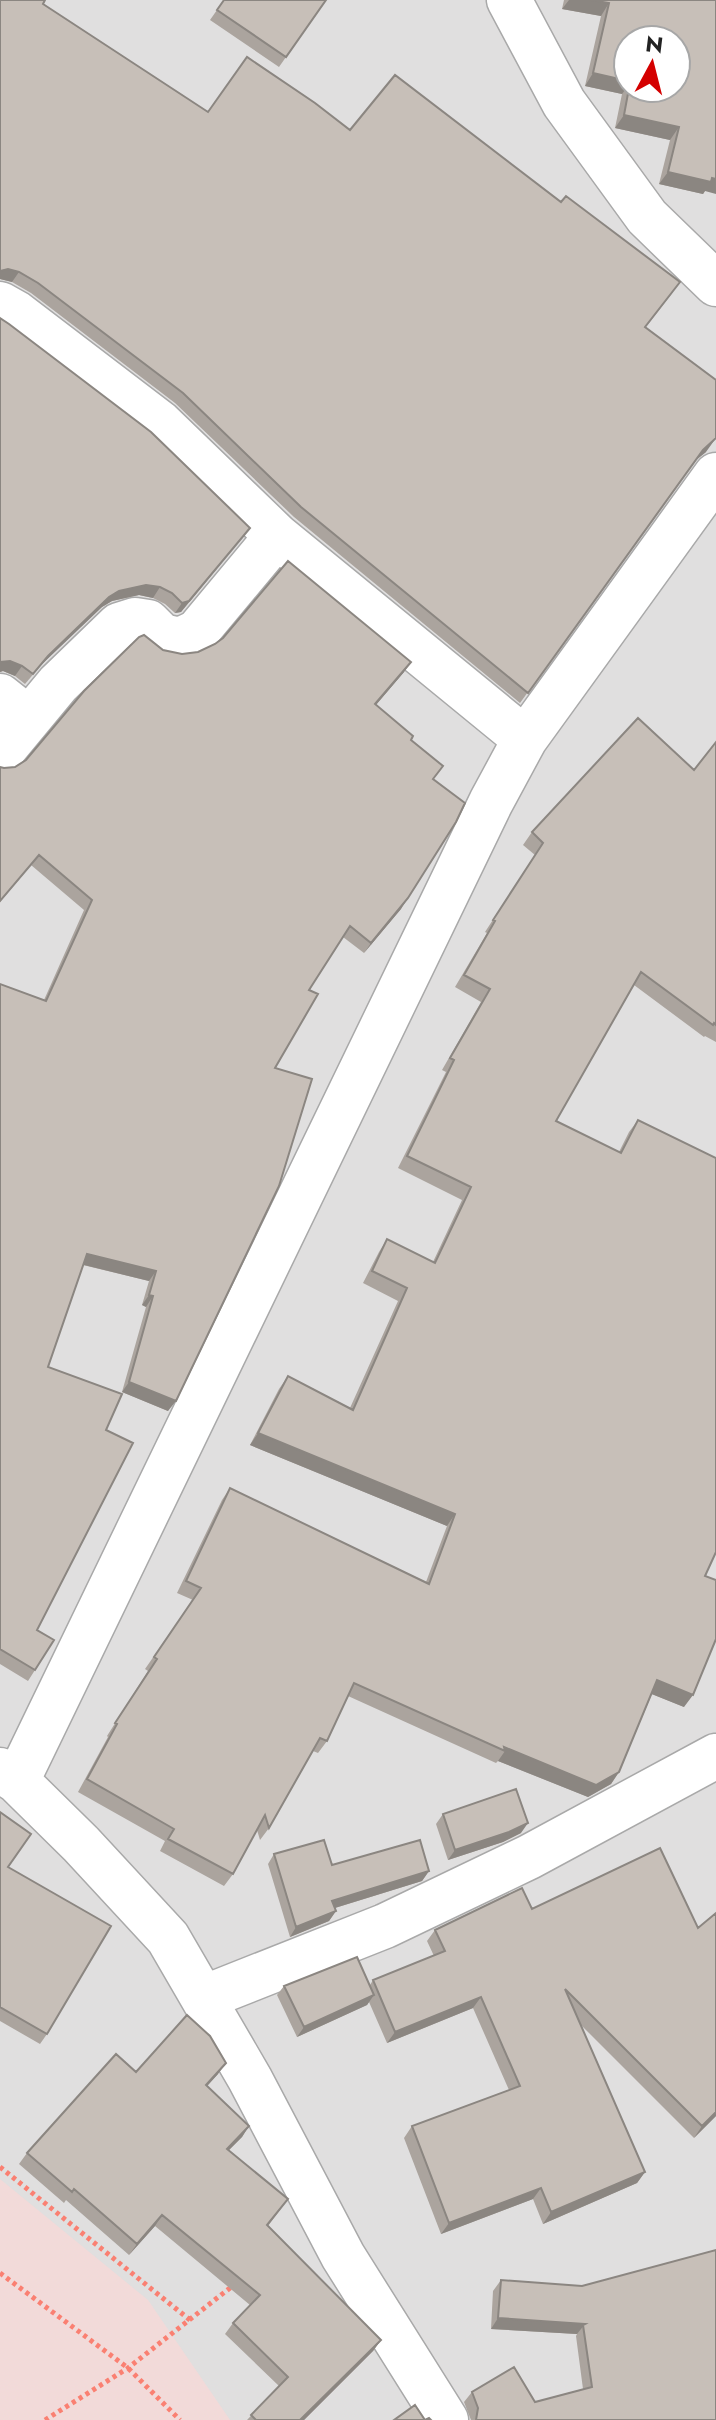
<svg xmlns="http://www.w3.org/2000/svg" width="716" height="2420" font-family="Jost,sans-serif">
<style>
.residential{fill:#e0dfdf;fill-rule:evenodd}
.commercial{fill:#f2dad9}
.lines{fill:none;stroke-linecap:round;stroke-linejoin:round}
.minor-casing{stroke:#a9a9a9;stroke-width:47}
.path{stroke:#fa8072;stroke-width:5;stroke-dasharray:4 4;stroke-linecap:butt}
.minor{stroke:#fff;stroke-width:44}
.wall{fill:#aba49e;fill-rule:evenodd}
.shaded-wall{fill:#8b8681}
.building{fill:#c7bfb8;stroke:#8b8681;stroke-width:2}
</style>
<rect width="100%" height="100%" fill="#f2efe9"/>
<!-- residential -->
<path class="residential" d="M0 0H716V2420H0ZM628 40H676V88H628Z"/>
<!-- commercial -->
<path class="commercial" d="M0 2179 148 2300 230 2420H0Z"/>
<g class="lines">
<!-- minor casing -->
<g class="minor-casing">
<path id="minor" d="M509 0 564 103 647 217 716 284
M0 304 16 313 160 423 277 536 525 739
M0 696 29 719
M0 754 58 684 119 625 135 620 148 622 162 636 180 640 197 632 277 536
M0 1770 17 1781 81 1844 168 1938 250 2079 343 2256 446 2420
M17 1781 491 802 525 739 716 475
M203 1998 385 1926 529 1857 716 1756"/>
</g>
<!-- path -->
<path class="path" d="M0 2167 190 2320
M0 2273 128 2368 180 2420
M45 2420 128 2368 235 2284"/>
<!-- minor -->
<use href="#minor" class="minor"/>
</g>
<!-- wall -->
<path class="wall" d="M224 0H326L279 67 210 20Z
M564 0H716L705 191 703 194 659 184 670 140 615 128 622 94 585 86 601 16 562 9ZM628 40 676 88H628Z
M43 4 208 112 350 130 673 292 646 327 706 452 696 460 520 703 294 517 175 403 31 293 12 282 0 279Z
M0 318 250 528 181 612 175 613 165 604 153 598 139 595 112 601 102 607 40 666 25 684 15 676 3 671 0 672Z
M163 650 182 654 404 672 376 705 411 740 433 779 401 909 364 953 343 937 309 990 275 1068 168 1411 122 1392 146 1307 142 1305 149 1281 83 1265 48 1367 106 1430 37 1630 35 1670 28 1681 0 1664V984L44 1000 84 910 31 865 0 902V767L4 768 15 767 26 760Z
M716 742V1042L705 1036 704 1037 634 985 556 1121 619 1152 629 1132 638 1120 705 1576 684 1707 652 1694 619 1772 611 1784 588 1797 498 1761 496 1763 348 1696 327 1741 318 1753 313 1751 269 1828 260 1840 257 1830 233 1874 224 1886 160 1851 165 1841 78 1792 108 1737 107 1736 148 1671 145 1669 193 1600 177 1593 222 1500 230 1488 426 1582 447 1526 250 1445 279 1389 288 1376 350 1408 398 1301 363 1283 379 1252 387 1239 433 1262 462 1200 398 1168 446 1072 442 1070 481 1002 455 987 487 933 485 932 535 855 523 845 532 832 694 770Z
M0 1812 8 1867 47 2034 40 2044 0 2021Z
M443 1814 521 1833 503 1842 448 1860 436 1824Z
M274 1854 332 1865 429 1871 422 1881 335 1908 336 1911 329 1921 290 1937 268 1864Z
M532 1909 698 1928 716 1913V2116L694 2138 580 2024 645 2172 637 2183 543 2224 533 2199 441 2234 404 2138 412 2126 509 2090 473 2008 387 2043 369 2002 367 2005 297 2037 277 1995 284 1986 370 1985 373 1980 434 1956 427 1941 435 1930Z
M136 2072 218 2074 207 2086 249 2126 242 2137 229 2150 288 2199 268 2226 381 2340 373 2351 304 2420H247L279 2386 225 2334 233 2323 250 2305 155 2226 129 2255 66 2200 64 2203 19 2164 27 2153Z
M501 2280 582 2286 716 2420H471L464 2402 472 2392 535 2402 583 2389 576 2336 577 2334 491 2329 493 2291Z"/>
<!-- shaded-wall -->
<path class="shaded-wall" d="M569 0H591L609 3 601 16 562 9Z
M593 73 628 81V86L622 94 585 86Z
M624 115 679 127 670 140 615 128Z
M668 172 716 179V194L705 191 703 194 659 184Z
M8 269 19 272 12 282 0 279V271Z
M716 438 706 452 696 460 520 703 703 450Z
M250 528 181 612 175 613 182 603Z
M146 585 160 587 153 598 139 595 112 601 102 607 40 666 25 684 48 656 109 597 119 591Z
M10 661 22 666 15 676 3 671 0 672V662Z
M411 662 404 672 368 714 375 704Z
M408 898 401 909 364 953 371 943Z
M87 1254 156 1271 149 1281 80 1264Z
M149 1295 153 1296 146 1307 142 1305Z
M129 1382 176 1401 168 1411 122 1392Z
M258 1433 455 1514 447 1526 250 1445Z
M657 1680 693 1695 684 1707 649 1693Z
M504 1747 619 1772 611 1784 588 1797 498 1761 505 1751Z
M528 1823 521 1833 503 1842 448 1860 455 1850Z
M429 1871 422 1881 325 1911 332 1901Z
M336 1911 329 1921 290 1937 296 1927Z
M374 1995 367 2005 297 2037 304 2027Z
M481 1997 473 2008 387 2043 395 2032Z
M226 2063 218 2074 198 2096 206 2085Z
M716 2112V2116L694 2138 702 2126Z
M249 2126 242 2137 219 2160 227 2149Z
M645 2172 637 2183 543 2224 551 2212Z
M541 2188 533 2199 441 2234 449 2223Z
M162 2215 155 2226 129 2255 137 2244Z
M498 2318 585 2324 577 2334 491 2329Z
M381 2340 373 2351 304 2420H300Z"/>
<!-- building -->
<path class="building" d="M0 0H45L43 4 208 112 247 57 315 103 350 130 395 75 561 202 566 196 680 282 645 327 716 380V438L703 450 528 693 301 507 183 393 38 283 19 272 8 269 0 271Z
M224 0H326L286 57 217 10Z
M591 0H716V179L712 178 711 182 668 172 679 127 624 115 629 88H676V40H628V81L593 73 609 3Z
M0 318 9 324 151 432 250 528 189 601 182 603 172 593 160 587 146 585 119 591 109 597 48 656 33 674 22 666 10 661 0 662Z
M288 561 411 662 375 704 413 736 411 740 443 766 433 779 465 803 456 822 408 898 371 943 350 926 309 990 318 994 275 1068 312 1079 279 1186 176 1401 129 1382 153 1296 149 1295 156 1271 87 1254 48 1367 122 1394 106 1430 133 1443 37 1630 54 1640 35 1670 0 1649V984L46 1001 92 900 39 855 0 901V767L4 768 15 767 26 760 84 691 139 637 144 635 163 650 182 654 198 652 215 644 223 638Z
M638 718 694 770 716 742V1025L714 1023 713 1025 641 972 556 1121 621 1153 638 1120 716 1158V1552L705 1576 716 1580V1639L693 1695 657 1680 619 1772 596 1785 504 1747 505 1751 354 1683 327 1741 320 1738 269 1828 265 1815 233 1874 168 1839 174 1829 87 1779 117 1724 115 1723 157 1659 154 1657 201 1588 186 1581 230 1488 429 1584 455 1514 258 1433 288 1376 353 1410 407 1288 372 1271 387 1239 435 1263 471 1187 407 1156 454 1060 450 1058 490 989 464 975 495 921 493 920 543 843 532 832Z
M516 1789 528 1823 509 1832 455 1850 443 1814Z
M0 1812 31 1834 8 1867 111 1926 47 2034 0 2007Z
M324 1840 332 1865 420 1840 429 1871 332 1901 336 1911 296 1927 274 1854Z
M660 1848 698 1928 716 1913V2112L702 2126 565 1989 645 2172 551 2212 541 2188 449 2223 412 2126 520 2086 481 1997 395 2032 373 1980 445 1951 435 1930 522 1888 532 1909Z
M357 1957 374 1995 304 2027 284 1986Z
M187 2015 210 2036 226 2063 206 2085 249 2126 227 2149 288 2199 267 2225 381 2340 300 2420H256L251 2415 288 2377 233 2323 260 2295 162 2215 137 2244 74 2189 72 2192 27 2153 116 2054 136 2072Z
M716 2250V2420H476L478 2408 472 2392 514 2367 535 2402 592 2387 583 2325 585 2324 498 2318 501 2280 582 2286Z
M415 2405 425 2420 429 2418 431 2420H394Z"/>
<!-- north arrow -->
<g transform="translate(652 64) rotate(7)"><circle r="38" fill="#ffffff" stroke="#a7a7a7" stroke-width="2"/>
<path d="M0-6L14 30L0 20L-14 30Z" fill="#d40000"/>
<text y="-12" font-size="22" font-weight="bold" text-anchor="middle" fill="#222222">N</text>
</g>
</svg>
